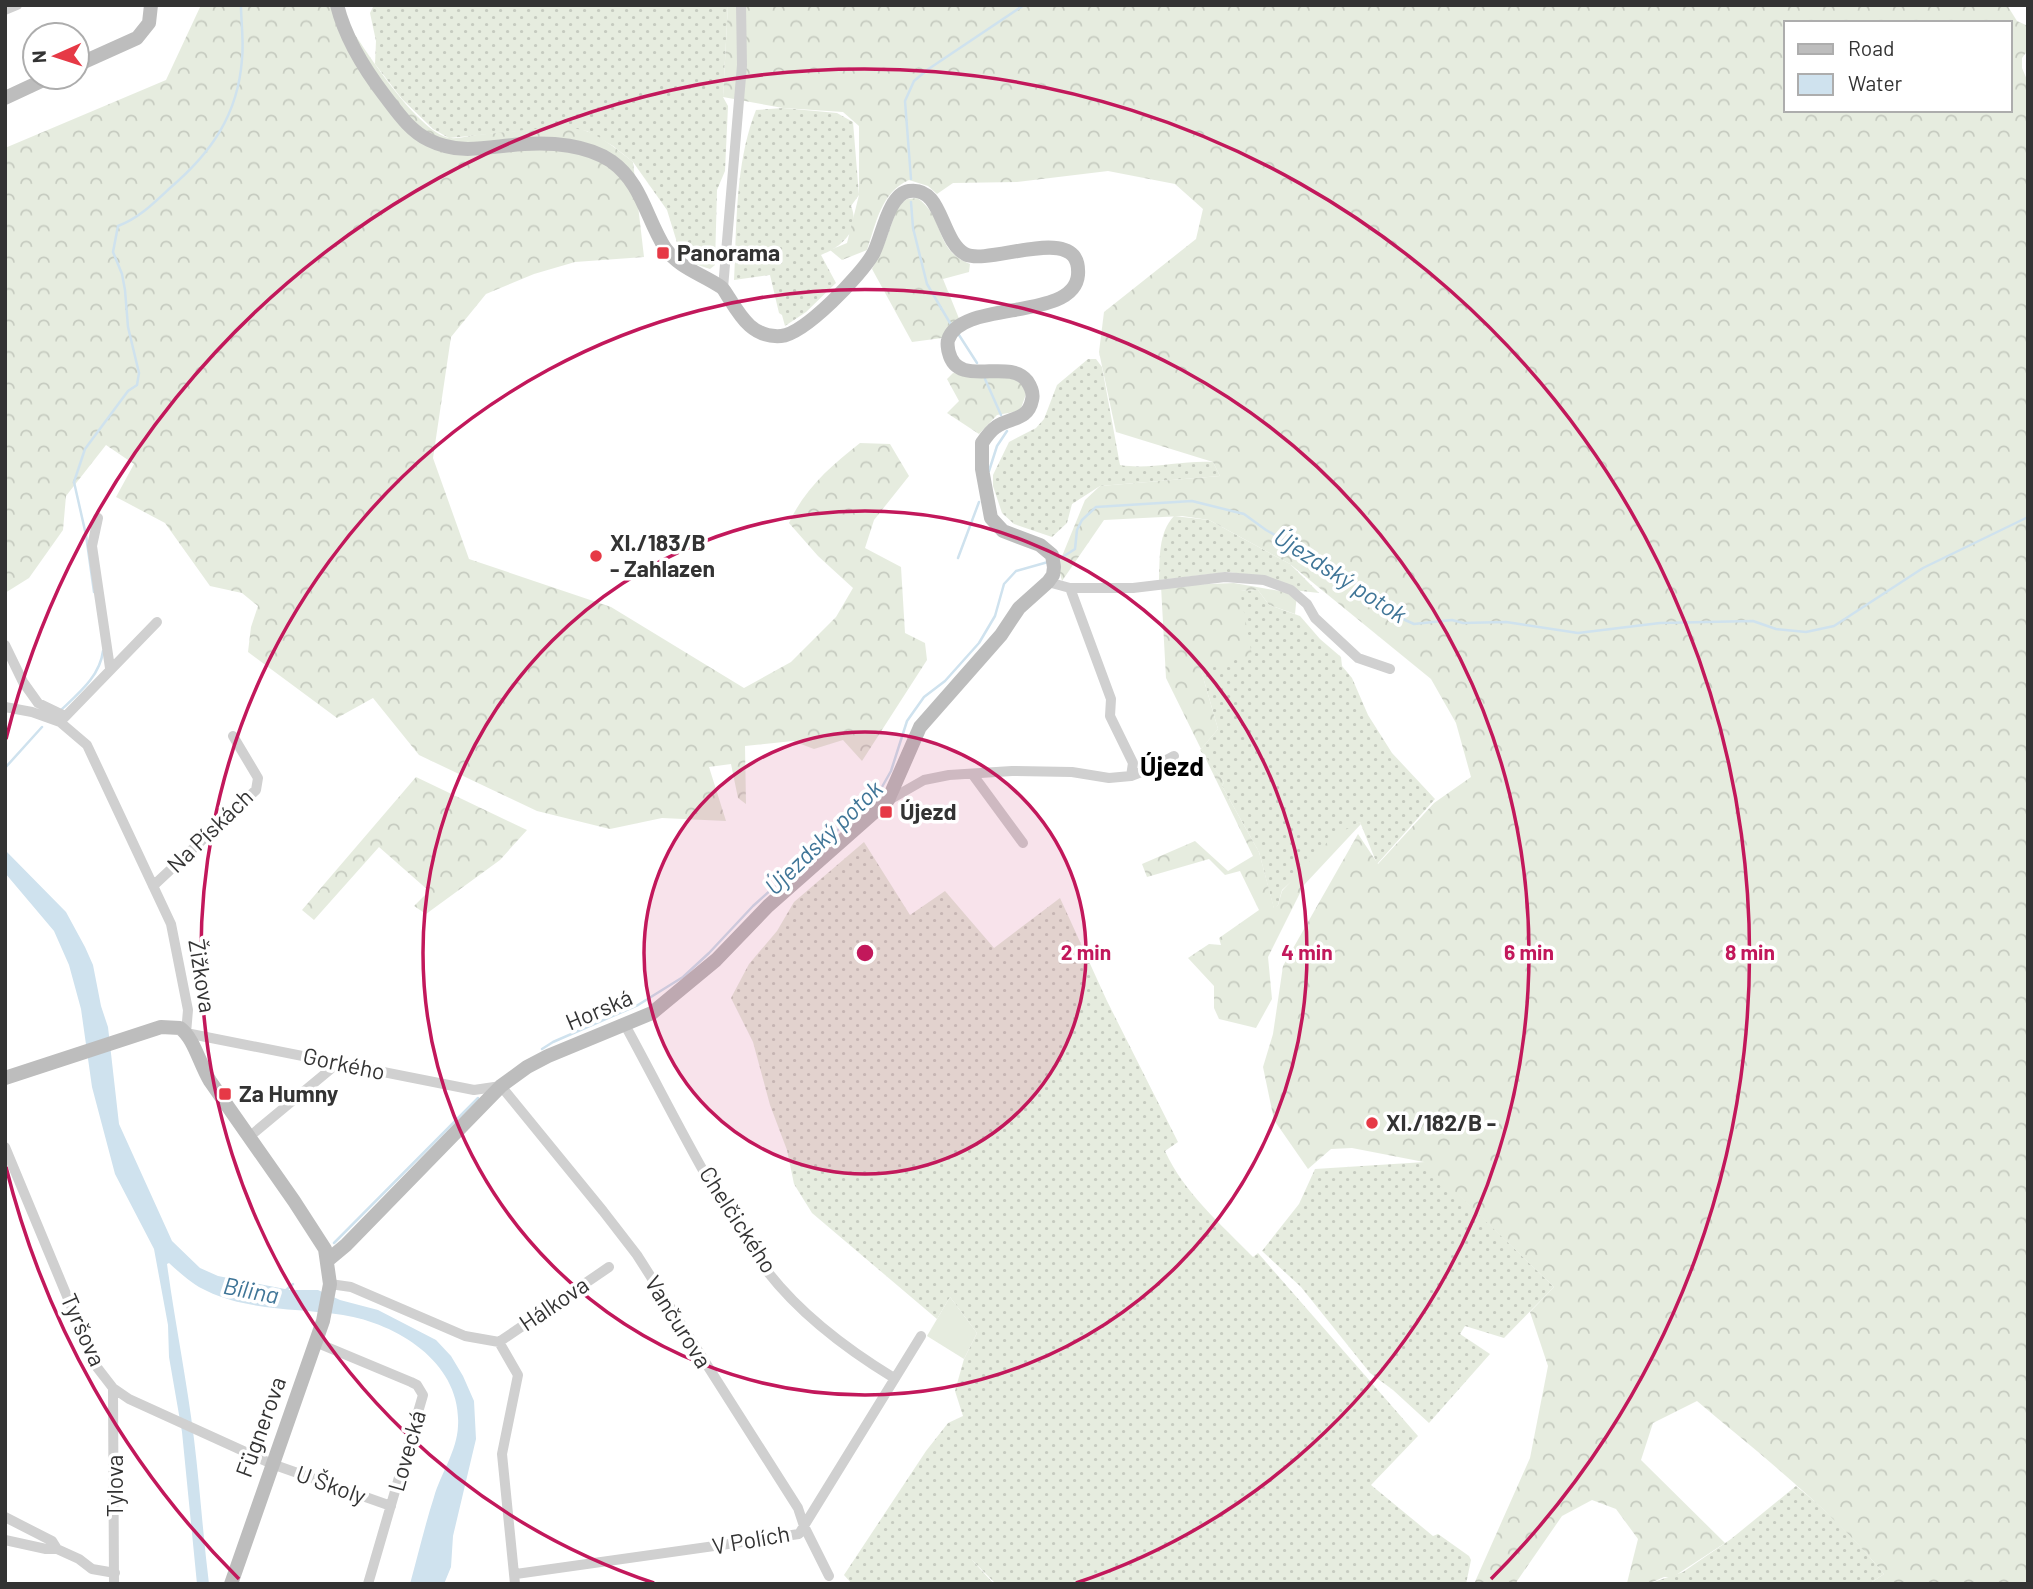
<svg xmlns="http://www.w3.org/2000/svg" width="2033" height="1589" font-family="Barlow,sans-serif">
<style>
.grass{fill:url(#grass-dots)}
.forest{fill:url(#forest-crowns);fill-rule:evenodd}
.park{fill:#e6ecdf}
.water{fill:#cfe2ee}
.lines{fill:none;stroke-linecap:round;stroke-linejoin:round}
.stream{stroke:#cfe2ee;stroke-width:2.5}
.street{stroke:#d0d0d0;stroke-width:10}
.secondary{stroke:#bdbdbd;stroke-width:14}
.ring{fill:none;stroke:#c2185b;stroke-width:3.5}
.poi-dot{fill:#e63946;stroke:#fff;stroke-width:2.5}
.labels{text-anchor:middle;stroke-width:7;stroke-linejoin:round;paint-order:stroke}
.poi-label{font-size:23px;font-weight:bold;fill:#333;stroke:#fff;text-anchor:start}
.street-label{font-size:23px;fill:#333;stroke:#fff}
.water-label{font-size:24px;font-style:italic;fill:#3f7597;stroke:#fff}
.quarter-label{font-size:26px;font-weight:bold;fill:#000;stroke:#fff}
.centre{fill:#c2185b;stroke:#fff;stroke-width:3.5}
.ring-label{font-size:21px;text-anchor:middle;font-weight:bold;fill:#c2185b;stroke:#fff;stroke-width:7;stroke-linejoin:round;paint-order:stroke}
</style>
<defs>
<pattern id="grass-dots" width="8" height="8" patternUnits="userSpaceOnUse" patternTransform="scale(1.75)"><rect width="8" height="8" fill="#e6ecdf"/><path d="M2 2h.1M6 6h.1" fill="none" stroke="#c6cbc0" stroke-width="1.8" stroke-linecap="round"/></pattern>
<pattern id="forest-crowns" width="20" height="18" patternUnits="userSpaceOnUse" patternTransform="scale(1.75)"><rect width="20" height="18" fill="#e6ecdf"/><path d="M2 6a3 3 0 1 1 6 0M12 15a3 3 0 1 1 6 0" fill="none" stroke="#c6cbc0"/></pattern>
</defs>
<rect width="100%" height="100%" fill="#fff"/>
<!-- grass -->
<path class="grass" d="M374 5H728L723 97 728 106 725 171 717 190 715 265 710 269 695 264 679 249 667 210 633 162 613 146 587 131 550 128 449 138 433 129 402 99 375 64 376 41 370 13Z
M783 108 837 113 853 122 859 195 851 206C861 230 842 247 821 255L836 283 806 312 785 326 782 315 779 313 770 275 734 280C737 224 735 163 756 110Z
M1088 359H1096L1102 367 1120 465C1149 470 1183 460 1213 462L1220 476 1100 486 1072 504 1067 523 1052 537 1014 524 1002 513 993 486V475L1009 442 1036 428 1044 419 1057 385Z
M1174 516 1209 520 1290 564 1319 593 1293 590 1258 576 1228 572 1159 580C1160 558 1158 533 1174 516Z
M1258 590 1269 605 1300 616 1320 639 1341 657 1342 666 1352 678 1368 715 1392 753 1435 799 1377 864 1360 822 1349 829 1282 890 1278 905 1274 909 1259 852 1222 786 1224 782 1200 750 1218 729 1201 670 1239 591Z
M864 842 910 915 945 891 994 948 1060 898 1107 1001 1178 1142 1165 1151C1184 1193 1222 1225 1253 1257L1258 1253 1418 1436 1371 1485 1433 1536 1438 1534 1469 1556 1471 1560 1466 1584H996L971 1559 994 1584H852L844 1575 926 1451 948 1423 963 1416 955 1391 964 1359 977 1333 950 1297 937 1319 812 1213 794 1184 787 1150 770 1105 753 1042 731 998 749 964 777 931 794 902Z
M1425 1162 1554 1287 1504 1338 1465 1326 1460 1334 1490 1354 1429 1423 1393 1390 1370 1373 1301 1287 1262 1251 1299 1204 1315 1169Z
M1796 1486C1829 1512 1857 1541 1884 1574L1869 1584H1648L1683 1572 1731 1539Z"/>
<!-- forest -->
<path class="forest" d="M201 5H336C355 35 416 133 450 138 461 139 476 134 487 134 513 132 566 122 589 132 605 139 619 151 633 162L644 257 575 262 534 274 486 294 451 337 433 458 469 559 611 607 744 688 791 662 836 617 853 588 818 556 789 523C805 488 831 466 860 443L890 444 909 476 874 520 865 548 901 567 905 633 925 643 927 660 862 761 843 740 814 749 793 741 745 746 746 804 738 798 731 764 709 767 726 821 662 818 610 829 537 811 419 755 373 698 337 718 248 652 251 627 258 606 242 593 210 586 165 523 116 497 134 464 106 445 66 496 63 530 29 578 5 593V148L166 80Z
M728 5H2007L2017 21 2028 26V50L2022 58V68L2028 82V1584H1869L1884 1574C1830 1508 1762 1456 1697 1401L1653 1423 1641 1460 1725 1543 1673 1577H1664L1648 1584H1630L1627 1583 1638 1539 1616 1509 1592 1500 1562 1516 1515 1584H1474L1530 1458 1548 1366 1530 1312 1554 1287 1424 1162 1352 1148 1331 1149 1308 1169 1274 1120 1263 1067 1273 1034 1283 966 1358 834 1378 864 1434 803 1471 777 1456 723 1431 679 1290 564 1209 520 1182 516 1104 520 1062 581 1058 566 1085 500 1100 486 1220 476 1213 462 1116 432 1099 352 1104 312 1196 239 1203 209 1175 184 1108 171 1017 182 953 183 937 194 928 186 909 180C881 192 876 224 867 250L842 260 830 250 847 243 859 195V126L843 112 783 108 723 97ZM1786 23H2010V110H1786Z
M917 198C946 217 933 250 970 264L969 272 943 279 960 321 942 338 912 342 872 269 884 245 898 206 907 199Z
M953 373 1012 378 1022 384 1026 394 1020 411 997 415 979 434 947 413 959 401 947 379Z
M1234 583 1297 594 1295 614 1269 605 1258 590 1240 591 1252 655 1201 670 1218 729 1201 749 1166 678 1161 586Z
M1203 753 1224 782 1222 786 1259 852 1274 908 1278 905 1282 891 1332 837 1360 822 1361 824 1304 885 1268 957 1272 999 1256 1028 1219 1019 1214 1008V986L1188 958 1209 944 1221 945 1219 938 1259 910 1240 871 1225 875 1209 859 1147 877 1142 864 1195 841 1228 871 1253 856Z
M416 777 527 830 500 860 426 914 414 906 429 891 379 847 314 920 302 910Z"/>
<!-- park -->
<path class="park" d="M950 1297 977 1333 964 1359 927 1336Z"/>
<!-- water -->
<path class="water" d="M5 850 66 912 85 947 93 965 101 1006 108 1027 119 1124 172 1241 200 1268 218 1276 290 1290H318L340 1300 378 1310 436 1340 451 1356 463 1376 474 1401 476 1439 453 1536 451 1567 444 1584H410C418 1555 425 1525 434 1497 441 1473 457 1451 458 1426 462 1364 399 1324 343 1315 299 1308 248 1311 207 1291 193 1285 180 1273 169 1263L167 1264C175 1323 187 1381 194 1439 200 1488 203 1536 209 1584H197L182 1432 169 1357 168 1325 154 1249 115 1174 92 1087 81 1009 69 965 54 931 5 873Z"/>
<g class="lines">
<!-- stream -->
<path class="stream" d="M911 179 905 101 914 81 927 70 1024 5
M911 202 913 228 927 284 950 323
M959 335 977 363
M985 379 1001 415
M989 471 997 446 1007 431
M958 558 979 502
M1058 560 1075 549 1077 530 1082 520 1096 507 1192 501 1244 514 1266 530 1309 554 1325 567 1346 574 1368 595 1405 620 1414 624 1452 620 1463 623 1506 622 1578 633 1660 623 1753 621 1776 629 1806 632 1834 626 1923 568 2028 517
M94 592 86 535 74 482 85 449 128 391 137 385 139 373 128 327 125 290 122 274 113 252 118 226C139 218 154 203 170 188 211 153 238 115 242 59 244 42 241 23 241 5
M61 710C79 693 100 676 103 651
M5 768 42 727
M542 1049 553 1042 638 1005 683 977 709 953 753 906 878 794 891 771 907 721 924 697 945 681 979 643 995 616 1004 584 1016 571 1048 562
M334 1243 478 1098
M285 1291 293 1284"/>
<!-- street -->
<path class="street" d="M5 10 17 5
M723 288 742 65 741 5
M98 518 92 546 110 668
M1048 582 1070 588H1133L1225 577 1264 580 1291 590 1307 604 1315 618 1358 658 1390 669
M1070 588 1111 699 1110 716 1133 763 1131 776
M5 645 23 682 38 703 65 716
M5 707 32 712 60 722 87 745 171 924 188 1010 186 1033 474 1090 501 1086 603 1211 637 1255 798 1508 804 1526 829 1576
M60 722 157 622
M973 775 1023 843
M889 800 924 780 949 775 1012 771 1072 772 1109 778 1131 776 1149 769 1174 756
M153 886 256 790 258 778 233 736
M625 1025C669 1105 713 1199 767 1271 801 1315 848 1350 894 1378
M249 1137 338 1063
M5 1147 96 1366 113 1388 129 1399 272 1464 391 1506
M330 1284 351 1287 465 1336 499 1342 518 1375 502 1454 515 1584
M315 1342 411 1382 417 1385 423 1395 368 1584
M499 1342 609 1267
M113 1388 114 1584
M5 1517 52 1541 57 1549 79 1559 92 1569 115 1573
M5 1540 46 1549H57
M516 1574 799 1534 921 1336"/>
<!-- secondary -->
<path class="secondary" d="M77 65 137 38 149 23 151 5
M5 98 50 77
M5 1078 161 1027 180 1028C194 1038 200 1065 210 1081L294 1201 325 1249 330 1284 323 1321 231 1584
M328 1260 346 1245 501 1086 527 1067 548 1056 652 1013 716 960 768 906 888 800 920 727 1001 635 1019 608 1048 582 1053 575 1054 567 1052 555 1040 545 1003 531 991 518 982 469V443C986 437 990 431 996 427 1010 417 1028 421 1032 400 1034 393 1031 387 1027 381 1009 357 958 389 949 353 948 350 947 343 948 340 960 299 1074 322 1078 275 1082 220 990 267 965 254 940 240 943 186 909 191 888 194 882 238 873 254 861 275 805 334 781 336 754 338 742 319 729 298 727 295 724 289 721 287 702 274 679 268 665 248 646 218 642 183 611 161 587 145 552 142 524 144 490 146 461 156 429 140 410 131 398 113 385 96 365 70 345 37 337 5"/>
</g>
<!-- distance rings -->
<circle cx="865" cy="953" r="221" fill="#c2185b" fill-opacity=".12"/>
<g class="ring">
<circle cx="865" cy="953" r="221"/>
<circle cx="865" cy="953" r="442"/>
<path d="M654 1583A664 664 0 1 1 1076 1583"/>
<path d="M239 1579A885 885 0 0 1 6 1167M6 739A885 885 0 1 1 1491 1579"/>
</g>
<!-- markers -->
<g class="poi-dot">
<rect x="656" y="246" width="14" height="14" rx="3.5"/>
<circle cx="596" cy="556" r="7"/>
<rect x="879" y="805" width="14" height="14" rx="3.5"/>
<rect x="218" y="1087" width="14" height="14" rx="3.5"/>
<circle cx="1372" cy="1123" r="7"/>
</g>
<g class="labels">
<!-- poi labels -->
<g class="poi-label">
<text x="677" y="261">Panorama</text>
<text x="610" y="551">XI./183/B<tspan x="610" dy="26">- Zahlazen</tspan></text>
<text x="900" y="820">Újezd</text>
<text x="239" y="1102">Za Humny</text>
<text x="1386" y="1131">XI./182/B -</text>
</g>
<!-- street labels -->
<g class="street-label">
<text transform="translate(210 831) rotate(-44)" y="8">Na Pískách</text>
<text transform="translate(202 976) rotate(81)" y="8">Žižkova</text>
<text transform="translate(599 1010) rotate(-23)" y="8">Horská</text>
<text transform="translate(344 1064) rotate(12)" y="8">Gorkého</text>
<text transform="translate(738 1220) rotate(57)" y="8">Chelčického</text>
<text transform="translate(554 1304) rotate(-34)" y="8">Hálkova</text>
<text transform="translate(678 1322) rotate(58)" y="8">Vančurova</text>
<text transform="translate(83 1330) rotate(66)" y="8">Tyršova</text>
<text transform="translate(261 1427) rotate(-70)" y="8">Fügnerova</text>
<text transform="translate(407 1451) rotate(-74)" y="8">Lovecká</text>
<text transform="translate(331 1485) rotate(20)" y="8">U Školy</text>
<text transform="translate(115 1486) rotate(-90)" y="8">Tylova</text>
<text transform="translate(751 1540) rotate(-10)" y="8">V Polích</text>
</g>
<!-- water labels -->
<g class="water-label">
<text transform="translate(1340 576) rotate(33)" y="8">Újezdský potok</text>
<text transform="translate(824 838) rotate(-44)" y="8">Újezdský potok</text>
<text transform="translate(251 1291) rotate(11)" y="8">Bílina</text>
</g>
<!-- quarter labels -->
<g class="quarter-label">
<text x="1172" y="776">Újezd</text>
</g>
</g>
<circle cx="865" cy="953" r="10" class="centre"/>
<g class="ring-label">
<text x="1086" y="960">2 min</text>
<text x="1307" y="960">4 min</text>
<text x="1529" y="960">6 min</text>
<text x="1750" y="960">8 min</text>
</g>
<!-- border -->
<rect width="2033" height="1589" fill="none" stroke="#333333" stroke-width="14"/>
<!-- legend -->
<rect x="1784" y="21" width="228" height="91" fill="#ffffff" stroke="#adadad" stroke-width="2"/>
<rect x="1798" y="44" width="35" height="10" fill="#bdbdbd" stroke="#adadad" stroke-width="2"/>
<text x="1848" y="56" font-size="21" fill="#333333">Road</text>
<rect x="1798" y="74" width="35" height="21" fill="#cfe2ee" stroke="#adadad" stroke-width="2"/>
<text x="1848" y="91" font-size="21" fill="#333333">Water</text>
<!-- north arrow -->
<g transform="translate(56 56) rotate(267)"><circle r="33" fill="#ffffff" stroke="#adadad" stroke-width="2"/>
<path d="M0-5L12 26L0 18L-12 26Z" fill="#e63946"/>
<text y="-10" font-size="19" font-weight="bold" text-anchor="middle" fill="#333333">N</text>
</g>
</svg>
